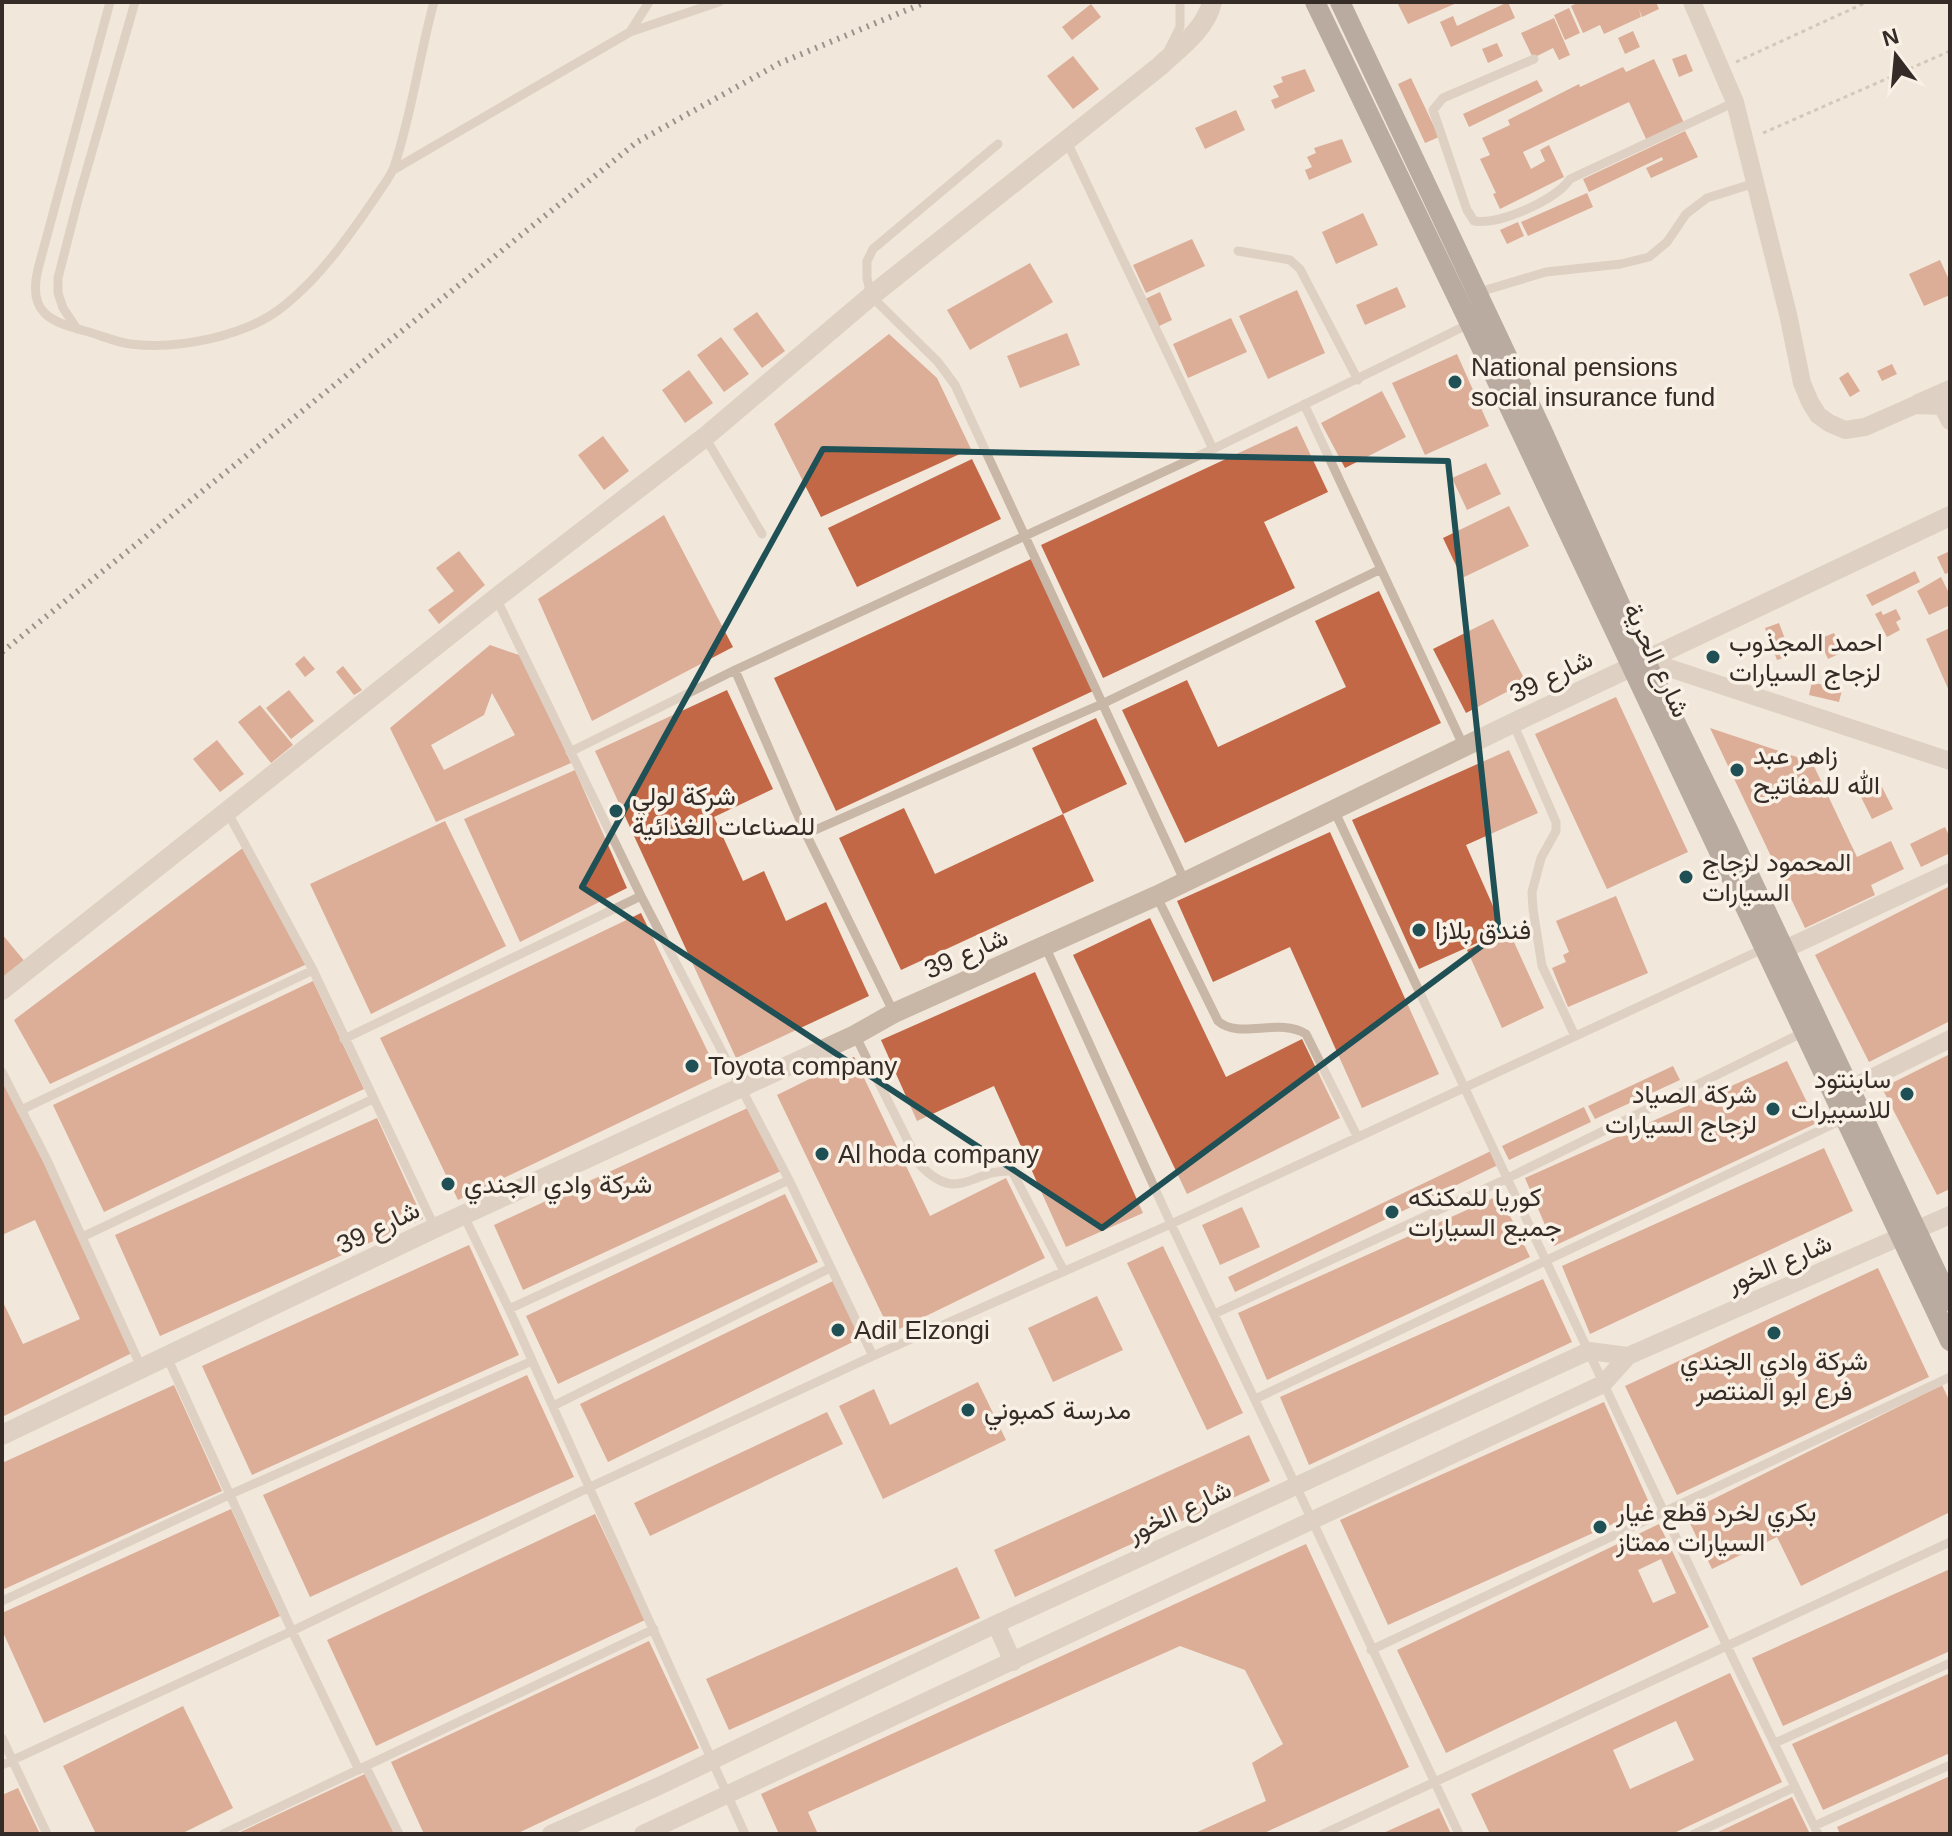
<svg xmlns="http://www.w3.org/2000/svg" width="1952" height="1836" font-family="Helvetica,Vazirmatn,sans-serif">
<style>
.building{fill:#c36846;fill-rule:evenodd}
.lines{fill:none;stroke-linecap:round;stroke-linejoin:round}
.path{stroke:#b4a191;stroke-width:3;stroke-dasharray:4 4;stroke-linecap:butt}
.service{stroke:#c8b7a6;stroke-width:9}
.minor{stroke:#c8b7a6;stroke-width:18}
.tertiary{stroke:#c8b7a6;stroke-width:20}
.primary{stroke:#766358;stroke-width:20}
.rail{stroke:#352c27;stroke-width:6;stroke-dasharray:2 6;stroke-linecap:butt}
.marked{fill:none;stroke:#1e5055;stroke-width:6;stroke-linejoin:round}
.poi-dot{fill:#1e5055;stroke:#f9f1e6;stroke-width:3}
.labels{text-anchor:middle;stroke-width:7;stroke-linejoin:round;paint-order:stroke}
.poi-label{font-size:26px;fill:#352c27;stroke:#f9f1e6;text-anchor:start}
.street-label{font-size:26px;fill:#352c27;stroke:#f9f1e6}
</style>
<rect width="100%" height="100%" fill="#f1e7da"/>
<!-- building -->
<path class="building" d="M1397 2 1416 3 1459 2 1408 24Z
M1508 2 1515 18 1451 47 1440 22 1453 16 1457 26Z
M1579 2H1656L1659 9 1642 17 1639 9 1641 17 1604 34 1600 25 1583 33 1571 6Z
M1091 4 1101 17 1072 40 1062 27Z
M1569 8 1580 33 1565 40 1554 15Z
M1554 18 1570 55 1559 60 1553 48 1533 58 1521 33Z
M1633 31 1640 47 1625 54 1618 38Z
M1497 43 1503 56 1488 63 1482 49Z
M1686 54 1693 71 1679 77 1672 59Z
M1073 56 1099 89 1073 109 1047 76Z
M1654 59 1684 123 1647 141 1629 102 1523 152 1531 169 1545 161 1540 150 1549 145 1564 177 1500 209 1493 194 1496 193 1480 159 1490 155 1482 138 1510 125 1508 120 1579 84 1580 87 1623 67 1626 72Z
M1305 69 1315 91 1275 109 1271 100 1279 97 1273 86 1283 82 1281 77Z
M1411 78 1439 137 1425 143 1398 84Z
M1537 80 1543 91 1469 127 1463 114Z
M1236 110 1245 130 1205 149 1195 128Z
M1685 131 1698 157 1651 178 1646 168 1663 160 1662 157 1589 192 1583 179Z
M1342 139 1352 162 1309 180 1305 170 1312 167 1307 157 1316 153 1314 148Z
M1587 193 1593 207 1528 236 1521 222Z
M1363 213 1378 245 1336 264 1322 232Z
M1518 222 1524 236 1507 244 1500 230Z
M1192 239 1205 266 1146 293 1133 265Z
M1940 260 1950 282V295L1924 306 1909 274Z
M1030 263 1053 302 970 350 947 310Z
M1397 287 1406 307 1365 325 1356 305Z
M1297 290 1325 353 1268 379 1239 316Z
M1160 292 1172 320 1157 327 1145 299Z
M757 312 785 351 762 368 733 329Z
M1231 318 1247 352 1188 378 1173 344Z
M1067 333 1080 365 1020 388 1007 356Z
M889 334 937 378 971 449 821 517 774 424Z
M721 337 749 374 724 392 697 355Z
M1457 354 1489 426 1425 455 1392 383Z
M1892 364 1897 374 1882 381 1877 371Z
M689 370 713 403 685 423 662 390Z
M1848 372 1860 391 1850 397 1839 378Z
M1382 391 1406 437 1345 468 1321 423Z
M1297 426 1328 492 1264 522 1295 588 1103 678 1041 545Z
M603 436 629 471 604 490 578 455Z
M972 459 1001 519 857 587 828 528Z
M1486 463 1501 494 1467 510 1452 478Z
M1509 506 1529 546 1462 578 1443 538Z
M664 515 733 647 592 721 538 599Z
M459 551 485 585 439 624 428 610 454 591 436 568Z
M1950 551V572L1945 574 1937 557Z
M1031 559 1093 691 836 811 774 678Z
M1915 571 1920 582 1872 606 1866 595Z
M1941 577 1950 595V605L1929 615 1917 591Z
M1379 591 1441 723 1185 843 1122 710 1187 680 1218 747 1346 687 1315 621Z
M1896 609 1901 619 1896 622 1900 630 1887 637 1875 614 1881 611 1883 615Z
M1493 619 1526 682 1466 713 1433 649Z
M1779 623 1791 655 1777 660 1765 628Z
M1950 628V693L1926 639Z
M1834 633 1843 652 1828 659 1819 639Z
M490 645 522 656 571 763 436 822 390 728ZM492 693 515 735 444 770 431 745 484 715Z
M304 656 315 669 305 677 295 664Z
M343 666 362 690 354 695 336 672Z
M1812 682 1842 690 1839 702 1809 695Z
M289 690 314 721 291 739 266 708Z
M727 690 773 789 714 817 743 881 764 871 786 921 826 902 869 996 736 1058 595 751Z
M1616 697 1688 852 1607 889 1535 734Z
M260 705 293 745 271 763 238 722Z
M1096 718 1127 784 1063 814 1094 881 901 970 839 838 904 808 935 874 1063 814 1032 748Z
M1710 728 1812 762 1857 857 1891 841 1904 869 1871 885 1875 895 1805 928Z
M217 740 244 774 220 792 193 759Z
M1509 750 1538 813 1466 845 1504 931 1419 969 1352 820Z
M575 770 627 888 520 942 464 819Z
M1882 787 1893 809 1872 819 1861 797Z
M445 821 506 946 371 1014 310 884Z
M1945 827 1950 838V853L1921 867 1910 844Z
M1330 832 1439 1074 1362 1108 1290 947 1213 982 1177 901Z
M244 847 307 964 50 1084 14 1020Z
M1950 886V1021L1869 1062 1815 955Z
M1616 896 1648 973 1568 1007 1552 968 1566 962 1563 955 1569 952 1556 921Z
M641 913 719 1075 458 1200 380 1038Z
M1150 918 1226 1077 1302 1039 1340 1118 1187 1194 1073 955Z
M1509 931 1544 1008 1502 1028 1467 950Z
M2 934 26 963 2 983Z
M1035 972 1143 1213 1066 1247 994 1086 917 1121 881 1040Z
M313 981 364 1089 104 1212 53 1105Z
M1950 1054V1189L1937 1195 1882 1088Z
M854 1057 930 1216 1006 1178 1045 1258 891 1333 777 1095Z
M1787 1061 1817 1123 1554 1246 1525 1178Z
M1673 1066 1680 1080 1595 1119 1588 1106Z
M2 1073 134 1352 2 1417V1300L23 1344 80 1319 35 1220 2 1235Z
M752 1106 781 1171 523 1290 494 1225Z
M1584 1107 1591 1122 1509 1160 1502 1146Z
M377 1118 423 1219 160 1336 115 1235Z
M1824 1148 1853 1211 1590 1334 1562 1266Z
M1491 1151 1498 1165 1235 1292 1228 1277Z
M785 1194 818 1262 558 1384 526 1316Z
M1500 1195 1530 1257 1267 1380 1238 1313Z
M1242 1207 1260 1247 1220 1265 1202 1225Z
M469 1245 519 1355 252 1475 202 1366Z
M1163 1246 1243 1413 1207 1430 1127 1263Z
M1878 1268 1929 1377 1677 1495 1625 1386Z
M1543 1279 1572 1342 1309 1465 1280 1397Z
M833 1281 861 1338 608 1462 580 1404Z
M1097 1296 1123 1350 1053 1382 1028 1328Z
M527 1375 574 1477 310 1597 263 1495Z
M978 1382 1006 1440 883 1499 839 1406 874 1389 890 1425Z
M174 1385 222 1491 2 1590V1463Z
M1942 1385 1950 1402V1512L1801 1586 1777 1537 1712 1569 1685 1513Z
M1604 1402 1651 1507 1388 1625 1340 1520Z
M827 1412 843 1444 650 1536 634 1503Z
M1249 1435 1270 1481 1015 1597 994 1550Z
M231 1509 280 1616 44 1723 2 1630V1613Z
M595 1514 645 1620 376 1746 327 1640Z
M1659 1524 1709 1627 1446 1753 1397 1650ZM1661 1559 1676 1593 1653 1603 1638 1570Z
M1306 1544 1409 1767 1262 1834H1193L1266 1801 1252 1763 1283 1744 1245 1670 1180 1646 808 1812 818 1834H779L761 1794Z
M957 1567 980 1618 729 1730 706 1679Z
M1950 1569V1651L1783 1726 1752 1658Z
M649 1641 699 1748 516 1834H424L391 1762Z
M1730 1673 1782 1782 1672 1834H1490L1471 1794ZM1676 1721 1694 1760 1630 1789 1613 1750Z
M1950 1673V1753L1823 1810 1792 1744Z
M183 1706 233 1808 181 1834H96L63 1766Z
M367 1773 395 1834H236Z
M1950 1776V1834H1840L1837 1827Z
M18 1788 40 1834H2V1795Z
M1792 1797 1810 1834H1714Z
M1439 1808 1451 1834H1381Z"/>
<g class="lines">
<!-- path -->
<path class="path" d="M1736 62 1867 2
M1763 133 1950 51"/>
<!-- service -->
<path class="service" d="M110 2 38 269C27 314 51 322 89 332 102 336 116 342 130 344 178 350 248 336 285 305 321 276 349 236 375 198 381 188 390 178 394 167 412 114 419 56 434 2
M630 32 719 2
M1169 49 1180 27V2
M1534 59 1443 98 1433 110 1467 210 1474 221C1500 225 1556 200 1570 179L1735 102
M1067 142 1213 449 1469 324
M998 144 873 249 867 261V278L871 296 938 362 955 385 1185 882
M393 170 630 32 649 2
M1238 251 1290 260 1300 269 1358 380
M1476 293 1546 272 1621 264 1649 257 1667 242 1686 214 1707 198 1755 183
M77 329 63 308 58 293V278L78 200 135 2
M1304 404 1464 747
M705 437 762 534
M496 598 641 896 789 1180 873 1356
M735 670 806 834 894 1013
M1513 723 1556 822V831L1541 858 1536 877 1532 892 1533 909 1542 966 1575 1036
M570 752 735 670 1213 449
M1334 810 1726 1644 1818 1834
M228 813 313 970 435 1228
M806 834 1104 703 1381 569
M1157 897 1218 1021C1239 1040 1279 1017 1306 1034L1357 1136
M1045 946 1171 1224 1296 1486 1459 1834
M855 1035 920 1165C959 1205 971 1169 1012 1171L1064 1271
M344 1039 641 896
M2 1072 47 1160 142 1369
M21 1110 313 970
M464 1216 509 1309 745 1834
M82 1237 373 1099
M509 1309 789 1180
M1214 1314 1508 1178 1804 1032
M167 1357 292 1631 359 1770
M1255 1399 1846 1118
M553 1406 830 1268
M2 1601 231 1494 532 1361
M1371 1650 1950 1377
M2 1738 47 1834
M1775 1743 1950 1663
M2 1765 292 1631 590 1487 873 1356 1171 1224 1765 948
M366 1767 399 1834
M1814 1826 1950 1765
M223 1834 654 1629
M1323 1834 1950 1542
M1694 1834 1795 1787"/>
<!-- minor -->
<path class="minor" d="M1692 2 1735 102 1788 314 1802 383 1810 402 1818 415 1829 423 1845 430 1865 427 1915 405 1942 406 1950 421
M1918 403 1950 389
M1645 660 1950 761
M1783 950 1950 872
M1849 1089 1950 1039
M996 1624 1013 1662
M551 1834 659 1786 996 1624 1589 1351 1628 1356
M643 1834 1603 1384 1628 1356 1950 1215"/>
<!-- tertiary -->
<path class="tertiary" d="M2 990 496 598 705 437 871 296 1160 66C1179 48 1206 29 1212 2
M2 1435 435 1228 855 1035 894 1013 1156 896 1513 723 1950 516"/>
<!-- primary -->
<path class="primary" d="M1315 2 1470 324 1950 1341
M1340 2 1542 430 1645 660 1727 828 1950 1301"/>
<!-- rail -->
<path class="rail" d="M2 652 637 142 780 63 926 2"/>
</g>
<!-- marked area -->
<path d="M0 0H1952V1836H0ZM823 449 1448 461 1499 933 1102 1228 582 887Z" fill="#f1e7da" fill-opacity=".55" fill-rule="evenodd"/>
<path class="marked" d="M823 449 1448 461 1499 933 1102 1228 582 887Z"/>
<!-- markers -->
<g class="poi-dot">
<circle cx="1455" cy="382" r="8"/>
<circle cx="1713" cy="657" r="8"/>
<circle cx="1737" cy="770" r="8"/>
<circle cx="616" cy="811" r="8"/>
<circle cx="1686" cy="877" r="8"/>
<circle cx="1419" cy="930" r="8"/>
<circle cx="692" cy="1066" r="8"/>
<circle cx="1907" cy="1094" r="8"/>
<circle cx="1773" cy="1109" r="8"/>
<circle cx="822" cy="1154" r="8"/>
<circle cx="448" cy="1184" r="8"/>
<circle cx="1392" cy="1212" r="8"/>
<circle cx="838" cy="1330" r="8"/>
<circle cx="1774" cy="1333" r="8"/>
<circle cx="968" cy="1410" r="8"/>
<circle cx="1600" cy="1527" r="8"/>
</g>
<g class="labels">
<!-- poi labels -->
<g class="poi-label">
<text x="1471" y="376">National pensions<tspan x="1471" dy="30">social insurance fund</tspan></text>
<text x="1729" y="651">احمد المجذوب<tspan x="1729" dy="30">لزجاج السيارات</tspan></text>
<text x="1753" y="764">زاهر عبد<tspan x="1753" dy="30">الله للمفاتيح</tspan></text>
<text x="632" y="805">شركة لولي<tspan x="632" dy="30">للصناعات الغذائية</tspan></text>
<text x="1702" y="871">المحمود لزجاج<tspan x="1702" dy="30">السيارات</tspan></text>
<text x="1435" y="939">فندق بلازا</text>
<text x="708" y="1075">Toyota company</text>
<text x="1891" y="1088" text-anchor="end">سابنتود<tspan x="1891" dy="30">للاسبيرات</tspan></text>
<text x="1757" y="1103" text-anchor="end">شركة الصياد<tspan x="1757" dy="30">لزجاج السيارات</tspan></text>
<text x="838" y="1163">Al hoda company</text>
<text x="464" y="1193">شركة وادي الجندي</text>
<text x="1408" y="1206">كوريا للمكنكه<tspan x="1408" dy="30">جميع السيارات</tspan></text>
<text x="854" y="1339">Adil Elzongi</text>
<text x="1774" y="1370" text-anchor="middle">شركة وادي الجندي<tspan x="1774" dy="30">فرع ابو المنتصر</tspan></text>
<text x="984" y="1419">مدرسة كمبوني</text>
<text x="1616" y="1521">بكري لخرد قطع غيار<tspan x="1616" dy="30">السيارات ممتاز</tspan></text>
</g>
<!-- street labels -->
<g class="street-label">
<text transform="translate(1657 660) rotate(65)" y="9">شارع الحرية</text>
<text transform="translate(1551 676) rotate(-26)" y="9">شارع 39</text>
<text transform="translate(966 953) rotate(-24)" y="9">شارع 39</text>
<text transform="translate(378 1227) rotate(-26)" y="9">شارع 39</text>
<text transform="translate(1779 1263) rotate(-23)" y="9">شارع الخور</text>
<text transform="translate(1179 1511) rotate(-25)" y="9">شارع الخور</text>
</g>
</g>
<!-- border -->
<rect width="1952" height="1836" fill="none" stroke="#352c27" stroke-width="8"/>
<!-- north arrow -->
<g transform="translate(1896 56) rotate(344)" stroke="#f9f1e6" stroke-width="6" paint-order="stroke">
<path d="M0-6L14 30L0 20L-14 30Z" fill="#352c27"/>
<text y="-12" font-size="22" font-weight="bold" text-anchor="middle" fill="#352c27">N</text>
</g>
</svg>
